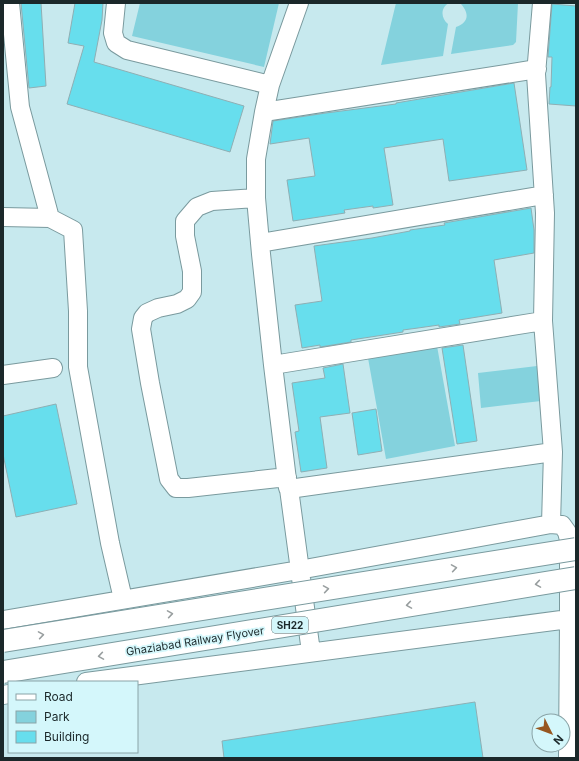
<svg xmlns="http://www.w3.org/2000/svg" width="579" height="761" font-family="Inter,sans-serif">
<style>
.green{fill:#84d2dd}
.building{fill:#67deed;stroke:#8eafb4}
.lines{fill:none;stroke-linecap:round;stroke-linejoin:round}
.minor-casing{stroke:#7a9a9e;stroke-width:20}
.minor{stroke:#fff;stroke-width:18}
.highway-bridge-casing{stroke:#7a9a9e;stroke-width:24;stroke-linecap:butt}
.highway-bridge{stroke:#fff;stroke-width:22}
.oneway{stroke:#989e9f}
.labels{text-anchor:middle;stroke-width:3.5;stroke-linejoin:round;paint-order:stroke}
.shield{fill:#d4f7fb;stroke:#526669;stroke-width:1}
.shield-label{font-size:10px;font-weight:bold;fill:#1b282a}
.street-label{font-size:11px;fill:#1b282a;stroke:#d4f7fb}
</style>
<rect width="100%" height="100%" fill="#c7e9ee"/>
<!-- green -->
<path class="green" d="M140 3H279L264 67 132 36Z
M396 3H449C440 8 441 18 448 24L443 56 381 65Z
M460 3H518L516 42 513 45 451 54 456 27C471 22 468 11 460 3Z
M437 346 455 446 386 459 368 358Z
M537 366 541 401 481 408 478 373Z"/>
<!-- building -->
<path class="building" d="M21 3H41L46 86 29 88Z
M75 3H103L102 20 94 62 244 106 230 152 67 104 84 46 68 43Z
M552 4 576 6V106L549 104 550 87H551L552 57H548Z
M514 83 527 170 449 181 443 139 384 148 393 205 373 208V206L344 210 345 213 293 221 287 180 315 176 309 138 270 144 273 121 326 113 396 104V103Z
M531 208 534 230V253L494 260 502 313 459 320 460 324 439 327V325L418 328 403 330V332L351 340V342L320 347V345L302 348 295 305 322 301 314 246 372 238 410 231V230L445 225 444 223Z
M463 345 477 441 457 444 442 348Z
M343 364 350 413 320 417 327 468 301 472 295 432 299 431 292 383 325 378 323 368Z
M56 404 77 504 16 517 3 454V416Z
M376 409 382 451 358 455 352 413Z
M475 702 483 758H224L222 741Z"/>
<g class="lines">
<!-- minor casing -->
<g class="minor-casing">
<path id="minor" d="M10 3 20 107 50 218 73 230 78 311V367L110 543 123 599
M116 3 113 33 116 43 127 50 270 85
M542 3 536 74 545 213 543 321 553 452 551 524
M264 112 537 69
M256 198 212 201 197 207 185 221V236L192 271V292L187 299 177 304 158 308 147 313 143 318 141 329 150 383 169 479 176 488H188L287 477
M3 217 50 218
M260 243 544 195
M273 365 543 321
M3 375 53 368
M288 488 273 365 261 254 256 198V159L264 112 270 85 299 3
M3 620 299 570 551 524 562 525 567 532 569 540V619L86 682
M311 652 289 489 553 452
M3 695 9 694
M568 758 569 619"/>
</g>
<!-- minor -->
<use href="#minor" class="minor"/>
<!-- highway-bridge casing -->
<g class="highway-bridge-casing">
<path id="highway-bridge" d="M3 641 576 549
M3 672 576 578"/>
</g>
<!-- highway-bridge -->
<use href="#highway-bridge" class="highway-bridge"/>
</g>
<!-- one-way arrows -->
<defs><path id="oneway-chevron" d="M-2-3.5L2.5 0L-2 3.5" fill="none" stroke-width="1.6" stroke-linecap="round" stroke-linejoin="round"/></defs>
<g class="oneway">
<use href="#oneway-chevron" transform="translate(454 568) rotate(-9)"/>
<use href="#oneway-chevron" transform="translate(538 584) rotate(171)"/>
<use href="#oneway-chevron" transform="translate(326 589) rotate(-9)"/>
<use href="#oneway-chevron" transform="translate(409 605) rotate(171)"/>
<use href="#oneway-chevron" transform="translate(170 614) rotate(-9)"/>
<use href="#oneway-chevron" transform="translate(41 635) rotate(-9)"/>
<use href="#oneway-chevron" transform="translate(101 656) rotate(171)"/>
</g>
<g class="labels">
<!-- shield labels -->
<rect class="shield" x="272" y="617" width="36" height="16" rx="3"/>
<g class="shield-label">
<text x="290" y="629">SH22</text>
</g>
<!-- street labels -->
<g class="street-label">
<text transform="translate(195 641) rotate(-9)" y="4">Ghaziabad Railway Flyover</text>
</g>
</g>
<!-- border -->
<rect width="579" height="761" fill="none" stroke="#1b282a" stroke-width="8"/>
<!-- legend -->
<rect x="8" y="681" width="130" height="72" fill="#d4f7fb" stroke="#8aa4a7"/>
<rect x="16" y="694" width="20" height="6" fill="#ffffff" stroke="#8aa4a7"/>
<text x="44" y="701" font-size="12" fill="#1b282a">Road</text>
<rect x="16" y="711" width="20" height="12" fill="#84d2dd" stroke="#8aa4a7"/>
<text x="44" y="721" font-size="12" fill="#1b282a">Park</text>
<rect x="16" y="731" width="20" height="12" fill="#67deed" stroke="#8aa4a7"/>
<text x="44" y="741" font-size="12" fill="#1b282a">Building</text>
<!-- north arrow -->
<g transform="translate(551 733) rotate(132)"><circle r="19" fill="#d4f7fb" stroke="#8aa4a7"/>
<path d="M0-3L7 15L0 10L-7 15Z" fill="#975721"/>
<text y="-6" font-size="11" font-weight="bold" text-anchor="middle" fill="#1b282a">N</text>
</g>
</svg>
